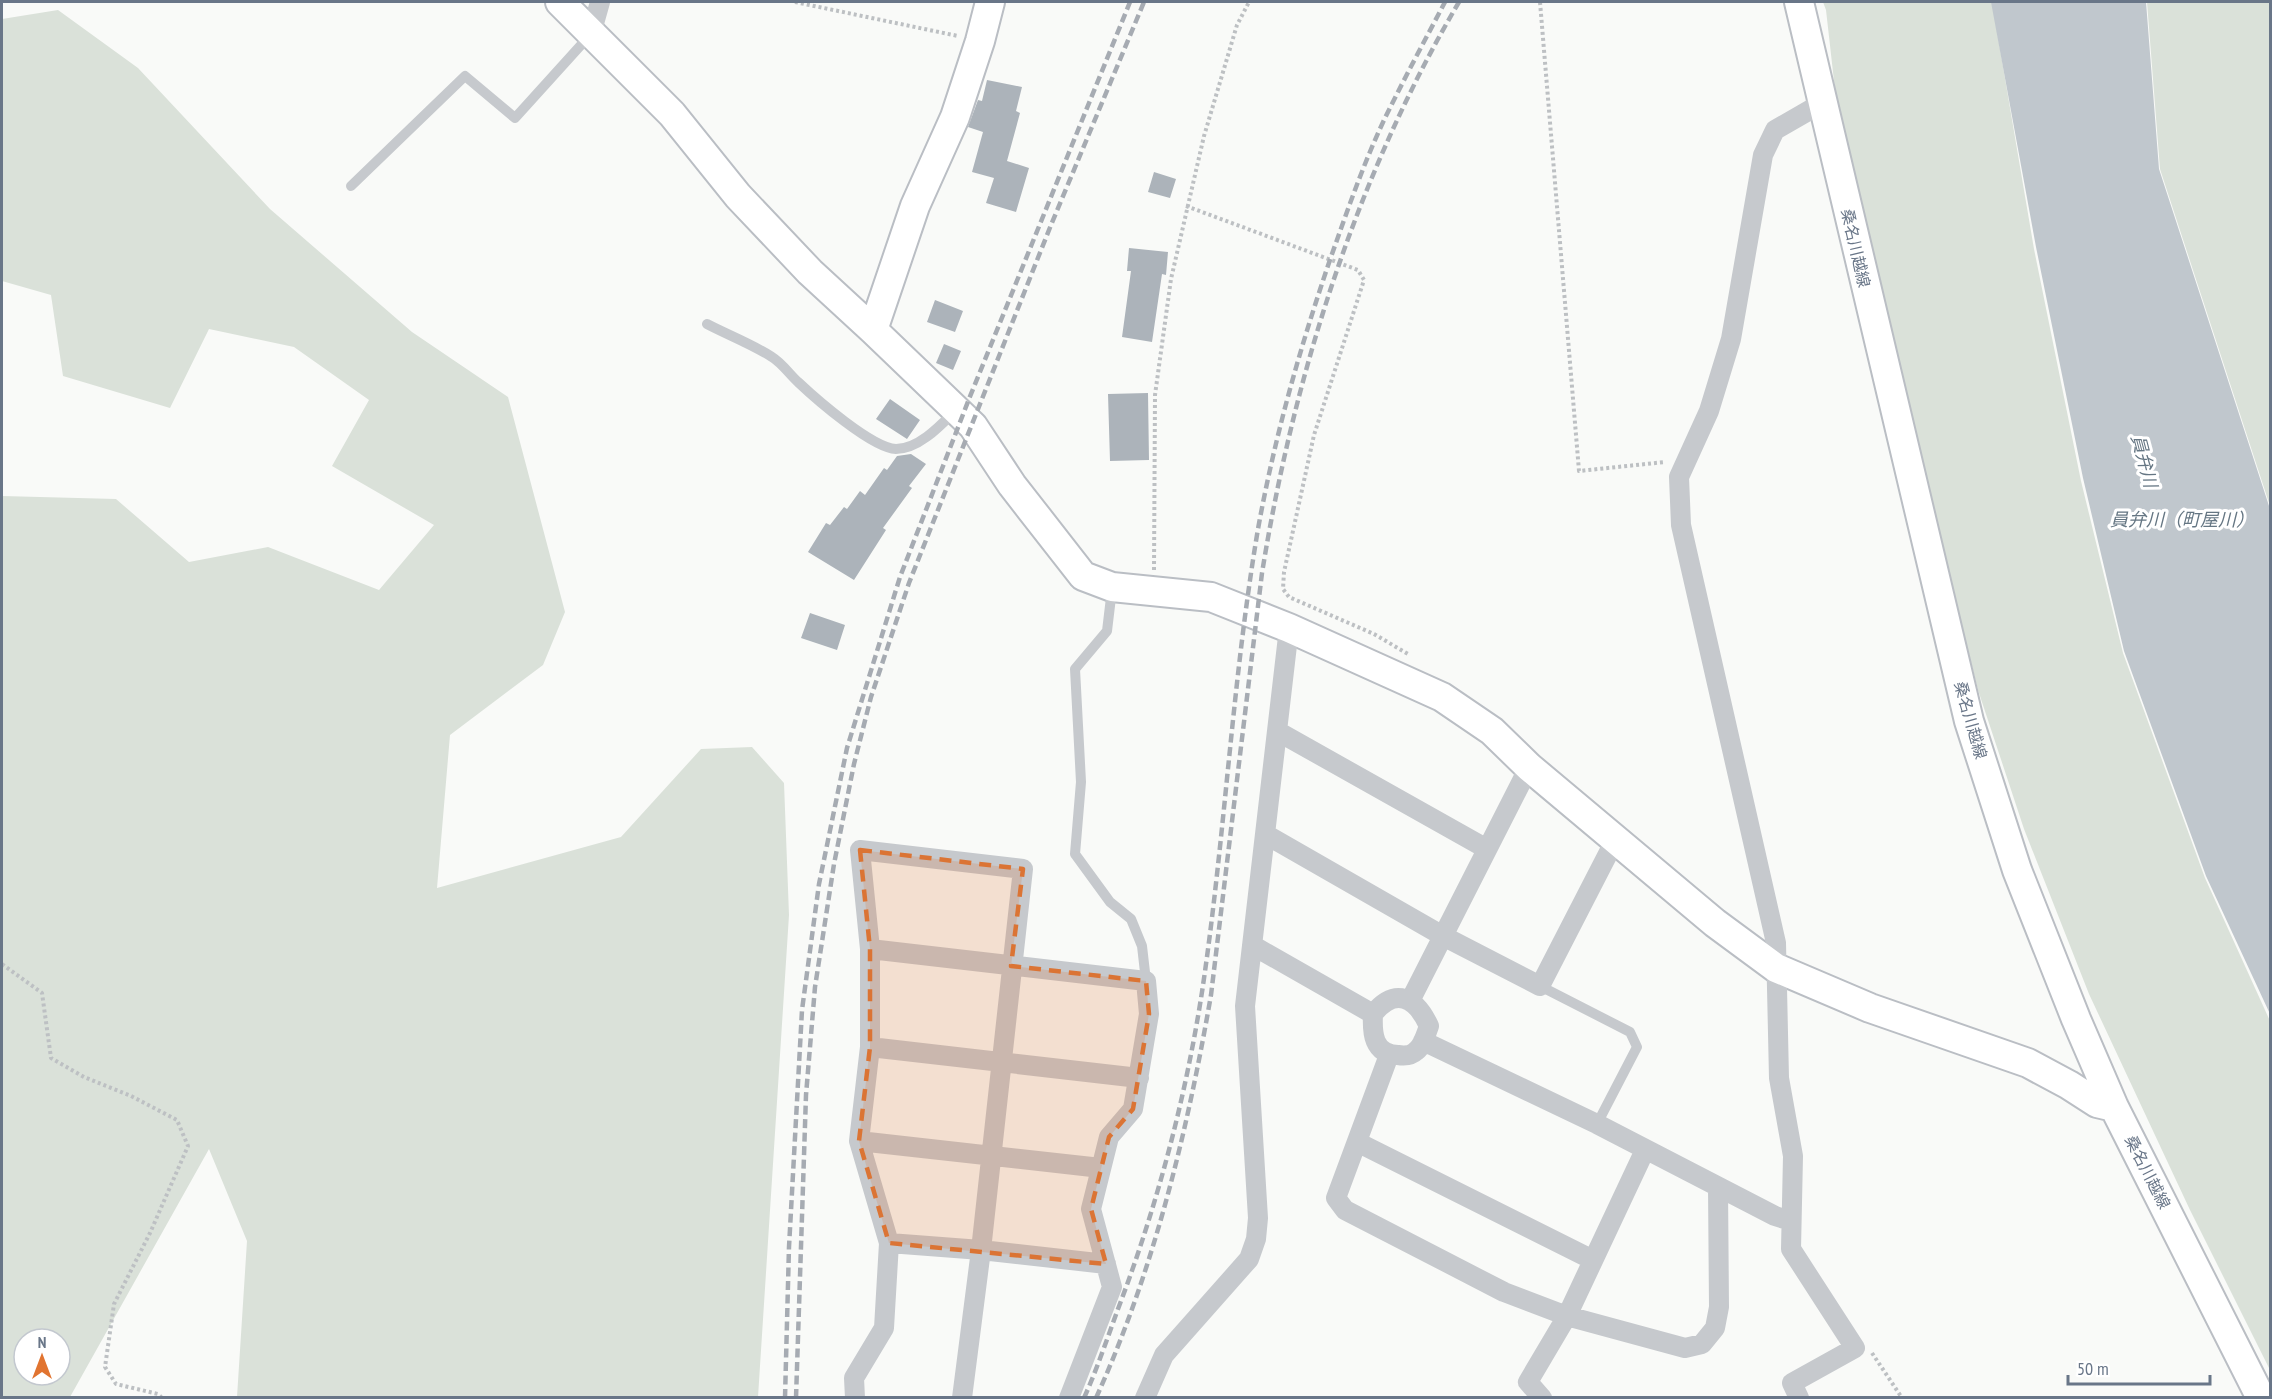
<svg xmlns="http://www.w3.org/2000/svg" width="2272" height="1399" font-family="'PT Sans Narrow','Noto Sans JP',sans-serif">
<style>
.green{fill:#dae1d9;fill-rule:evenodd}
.water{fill:#c0c7cd}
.building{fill:#acb3ba}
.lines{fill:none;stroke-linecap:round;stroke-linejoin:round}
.secondary-casing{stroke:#babec4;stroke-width:32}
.path{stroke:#bdc0c3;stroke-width:4;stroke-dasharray:3 3;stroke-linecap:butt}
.lane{stroke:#c6c9cd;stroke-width:10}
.street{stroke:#c6c9cd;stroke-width:20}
.secondary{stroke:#fff;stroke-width:28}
.rail{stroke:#a6abb2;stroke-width:4.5;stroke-dasharray:9 4.5;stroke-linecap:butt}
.marked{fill:#db7434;fill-opacity:0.2;stroke:#db7434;stroke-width:4.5;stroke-dasharray:12 8;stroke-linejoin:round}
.labels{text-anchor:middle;stroke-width:6;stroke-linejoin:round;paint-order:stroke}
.street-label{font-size:16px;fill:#697688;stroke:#fff}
.water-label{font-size:18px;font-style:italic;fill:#657683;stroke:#fff}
</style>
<rect width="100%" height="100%" fill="#f9faf8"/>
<!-- green -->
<path class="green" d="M1823 2H1992L2034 249 2081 481 2123 653 2205 878 2270 1021V1370L2190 1210 2089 994 2024 829 1978 690 1841 143 1826 10Z
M2147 2H2270V506L2160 169Z
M58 10 138 68 270 209 412 332 508 397 565 612 543 665 450 735 437 888 621 837 701 749 752 747 784 783 789 915 758 1397H237L247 1241 209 1149 70 1397H2V496L116 499 189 562 268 547 379 590 434 525 332 466 369 400 294 347 209 329 170 408 63 376 51 295 2 281V19ZM24 1339H60V1375H24Z"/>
<!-- water -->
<path class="water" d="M1991 2H2146L2159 169 2270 509V1014L2206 876 2124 651 2083 478 2036 247Z"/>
<!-- building -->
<path class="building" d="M987 80 1022 87 1016 111 1020 113 1007 161 1029 168 1016 212 986 203 994 178 972 172 983 132 968 127 978 100 982 101Z
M1154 172 1176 179 1170 198 1148 192Z
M1129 248 1168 252 1166 275 1162 274 1152 342 1122 337 1131 271H1127Z
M935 300 963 311 955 332 927 322Z
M944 344 961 351 953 370 936 363Z
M1148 393 1149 460 1110 461 1108 394Z
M890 399 920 420 907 439 876 419Z
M911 454 926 464 909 486 912 488 883 528 886 530 854 580 808 552 826 523 830 525 844 507 847 509 860 491 865 495 884 468 887 470 897 456Z
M810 613 845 625 837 650 801 638Z"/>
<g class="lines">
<!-- secondary casing -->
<g class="secondary-casing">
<path id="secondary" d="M560 2 672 114 738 196 810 272 873 330 973 426 1012 485 1083 576 1112 587 1211 597 1289 628 1442 697 1492 731 1529 767 1715 923 1776 968 1870 1008 2028 1063 2069 1085 2097 1103 2114 1107
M1799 2 1969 721 2017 870 2076 1019 2114 1107 2261 1398
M873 330 915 206 955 117 980 41 990 2"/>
</g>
<!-- path -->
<path class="path" d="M795 2 958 36
M1540 2 1579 471 1665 462
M1186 206 1358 270 1364 280 1314 435 1284 572 1283 589 1289 597 1374 634 1408 654
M1154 570 1155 395 1171 279 1204 136 1237 25 1249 2
M2 964 42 993 51 1058 84 1077 131 1096 177 1120 188 1146 150 1233 114 1304 105 1367 116 1384 158 1394 162 1398
M1872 1353 1902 1398"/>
<!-- lane -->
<path class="lane" d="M351 186 465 76 515 118 591 34
M707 324C728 335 752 344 772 357 782 363 790 375 798 382 816 399 872 448 896 449 919 449 941 425 956 410
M1112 589 1107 631 1075 669 1081 782 1075 854 1110 902 1131 919 1142 946 1146 981
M1540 986 1630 1032 1637 1047 1597 1124"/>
<!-- street -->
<path class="street" d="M591 34 600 2
M1277 731 1487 849
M1265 834 1443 936 1540 986 1610 850 1618 841
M1252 945 1373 1014C1372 1033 1373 1054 1398 1055 1405 1056 1411 1056 1416 1051 1423 1046 1426 1034 1429 1026 1416 998 1396 986 1373 1014
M870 949 1146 981 1149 1014 1133 1109 1109 1137 1091 1209 1112 1287 1069 1398
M1410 1001 1529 767
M1423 1041 1597 1124 1775 1216 1791 1221
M870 1047 1139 1078
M1389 1055 1336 1198 1345 1210 1504 1292 1567 1316 1685 1348 1702 1344 1715 1328 1719 1307 1718 1187
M859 1141 1101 1168
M1357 1142 1593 1260
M889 1243 981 1250 1106 1264
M855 1398 854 1378 884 1328 889 1243 859 1141 870 1047V949L860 850 1023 869 981 1250 962 1398
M1145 1398 1164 1355 1249 1259 1256 1239 1258 1218 1245 1006 1289 628
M1542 1398 1528 1382 1567 1316 1645 1150
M1799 1398 1792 1383 1855 1348 1791 1249 1793 1156 1779 1078 1776 943 1681 525 1679 477 1709 411 1731 339 1763 155 1775 130 1822 103"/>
<!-- secondary -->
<use href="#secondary" class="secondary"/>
<!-- rail -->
<path class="rail" d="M785 1398 789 1247 802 1010 819 884 847 748 900 577 969 399 1130 2
M796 1398 806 1095 815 987 834 864 854 764 871 697 909 583 1051 225 1144 2
M1084 1398C1097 1369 1107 1339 1118 1309 1157 1206 1185 1101 1202 992 1225 838 1232 682 1258 529 1275 435 1301 344 1332 254 1348 209 1364 162 1385 118 1404 79 1425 40 1445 2
M1096 1398C1154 1270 1187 1133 1211 995L1262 573C1294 375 1357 175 1459 2"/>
</g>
<!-- marked area -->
<path class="marked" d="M860 850 1023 869 1011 966 1146 981 1149 1014 1133 1109 1109 1137 1091 1209 1106 1264 889 1243 859 1141 870 1047V949Z"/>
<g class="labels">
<!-- street labels -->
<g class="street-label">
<text transform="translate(1856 248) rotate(77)" y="6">桑名川越線</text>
<text transform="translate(1971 720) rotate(74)" y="6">桑名川越線</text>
<text transform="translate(2148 1172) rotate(63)" y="6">桑名川越線</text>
</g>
<!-- water labels -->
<g class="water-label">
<text transform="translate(2144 461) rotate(75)" y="6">員弁川</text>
<text x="2182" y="526">員弁川（町屋川）</text>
</g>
</g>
<!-- border -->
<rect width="2272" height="1399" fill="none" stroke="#697688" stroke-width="6"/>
<!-- north arrow -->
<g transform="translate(42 1357)"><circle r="28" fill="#ffffff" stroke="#c3c8cf" stroke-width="1.5"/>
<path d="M0-4.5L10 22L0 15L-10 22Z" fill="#e17430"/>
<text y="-9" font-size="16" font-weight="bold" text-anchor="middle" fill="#697688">N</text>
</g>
<!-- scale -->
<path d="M2068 1375v9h142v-9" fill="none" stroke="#697688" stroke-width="3"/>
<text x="2077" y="1375" font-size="18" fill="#697688" stroke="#ffffff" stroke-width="4.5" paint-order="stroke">50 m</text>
</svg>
